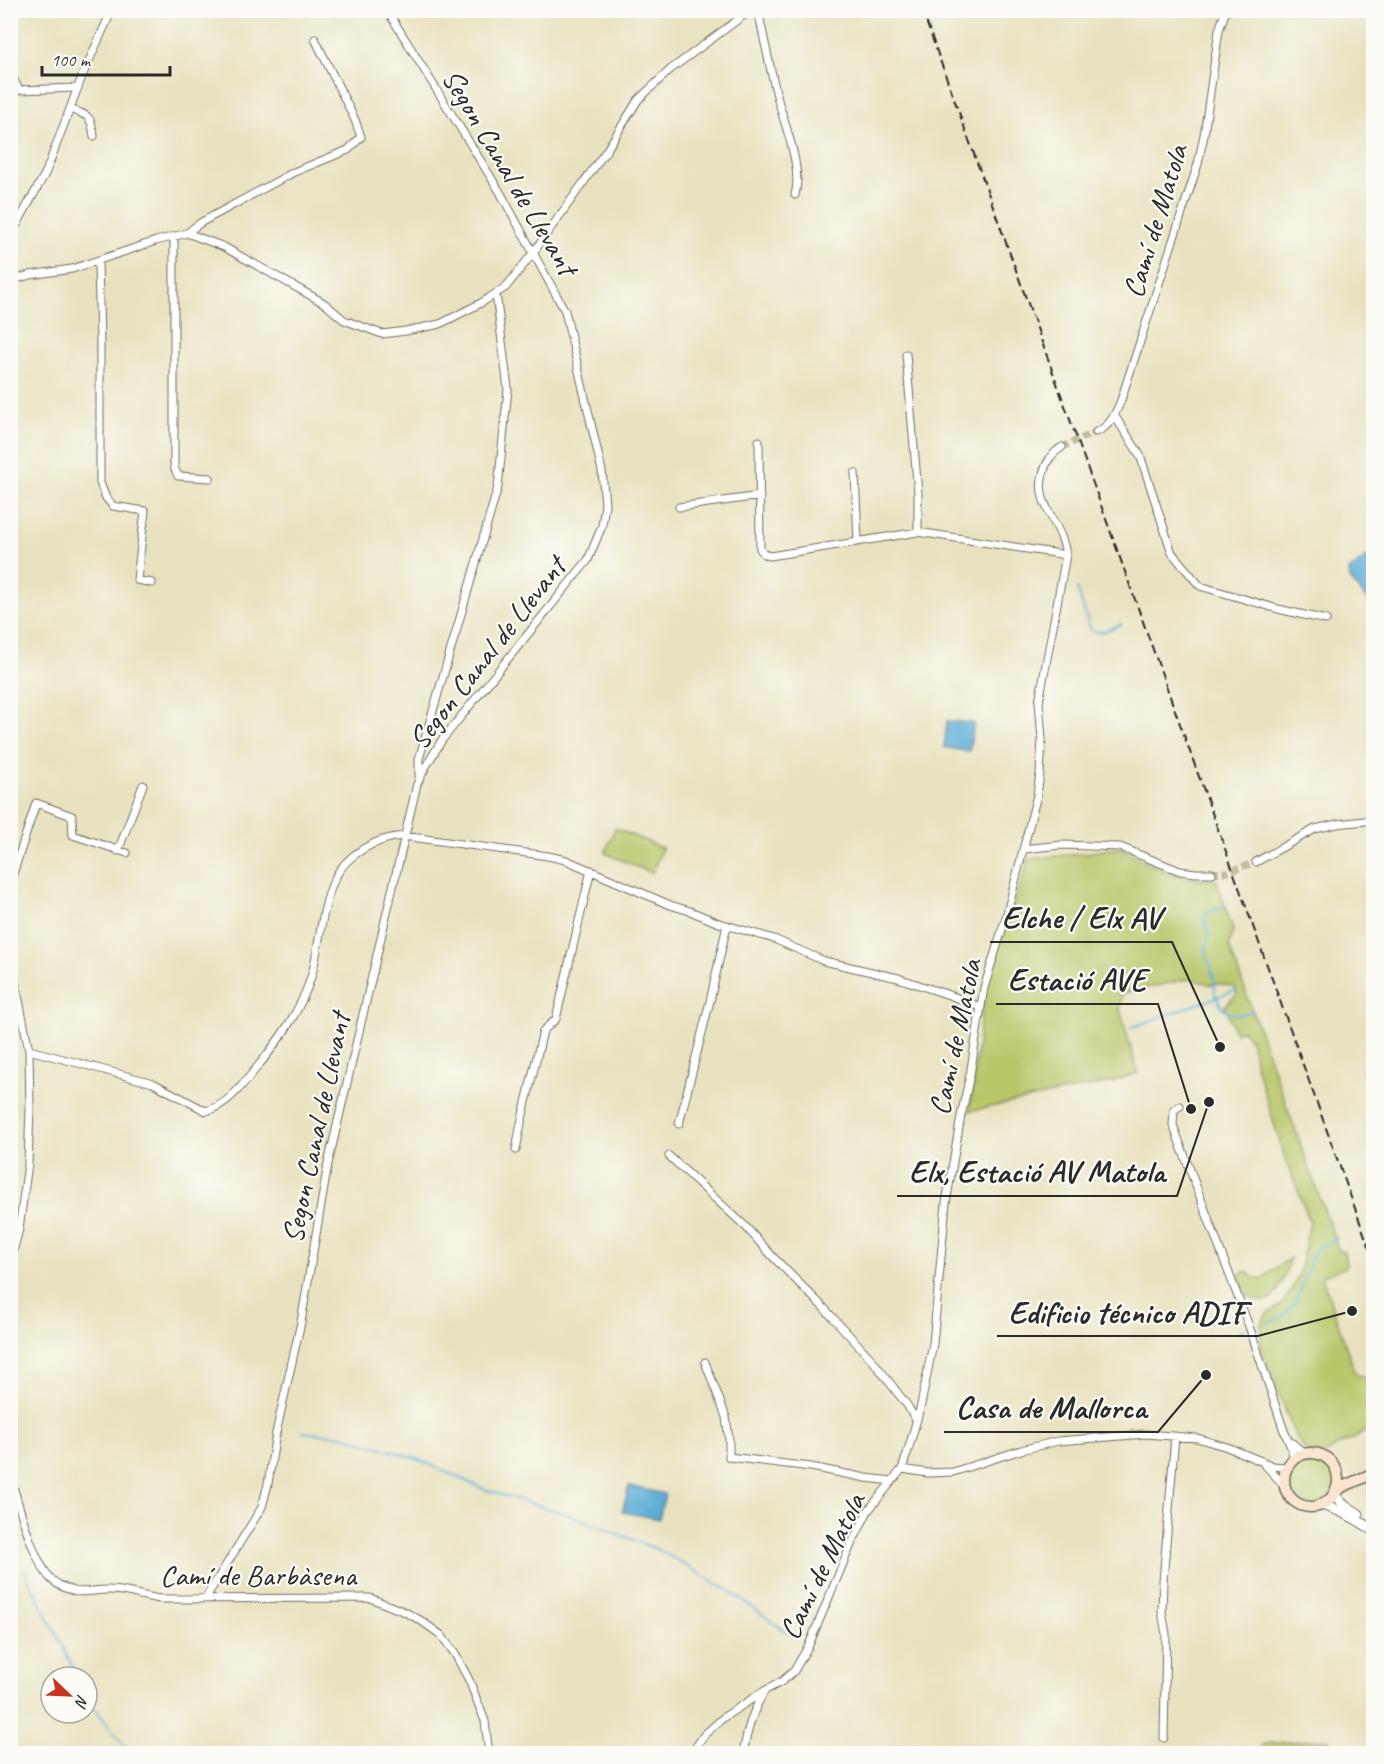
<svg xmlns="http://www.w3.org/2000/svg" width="1384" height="1764" font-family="Caveat,sans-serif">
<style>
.green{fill:#b8c76a;stroke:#72794a;stroke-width:1.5}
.water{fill:#5bacd6;stroke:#436c80;stroke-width:1.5}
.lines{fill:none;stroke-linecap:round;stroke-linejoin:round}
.stream{stroke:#5bacd6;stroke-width:2}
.minor-tunnel{stroke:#c3bda2;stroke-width:7;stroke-dasharray:7 3.5;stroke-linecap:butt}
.minor-casing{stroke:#6e6b5f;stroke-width:9}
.tertiary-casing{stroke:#6e6b5f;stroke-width:11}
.secondary-casing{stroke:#6e6b5f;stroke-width:13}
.minor{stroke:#fff;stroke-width:7}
.tertiary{stroke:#fff;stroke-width:9}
.secondary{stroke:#fce5cf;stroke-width:10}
.rail{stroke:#2b2b2b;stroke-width:2;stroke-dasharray:9 4.5;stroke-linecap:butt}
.labels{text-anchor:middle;stroke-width:4.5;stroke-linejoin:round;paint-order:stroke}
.street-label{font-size:30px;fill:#2b2b2b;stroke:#fdfcf7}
.leader{fill:none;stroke:#2b2b2b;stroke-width:2}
.callout-dot{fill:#2b2b2b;stroke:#fdfcf7;stroke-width:2}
.callout-label{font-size:32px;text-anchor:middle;font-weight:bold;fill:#2b2b2b;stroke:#fdfcf7;stroke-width:4.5;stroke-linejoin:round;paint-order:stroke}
</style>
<rect width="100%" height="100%" fill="#fdfcf7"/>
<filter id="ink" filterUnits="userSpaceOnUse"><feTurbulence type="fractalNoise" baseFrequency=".0167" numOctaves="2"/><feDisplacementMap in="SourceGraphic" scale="12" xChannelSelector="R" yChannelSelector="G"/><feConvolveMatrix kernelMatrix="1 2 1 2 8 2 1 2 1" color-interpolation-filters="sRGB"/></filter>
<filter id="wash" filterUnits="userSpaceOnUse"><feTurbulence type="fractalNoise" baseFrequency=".008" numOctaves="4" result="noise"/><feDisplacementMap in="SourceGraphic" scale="24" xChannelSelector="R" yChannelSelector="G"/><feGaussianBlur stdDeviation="1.35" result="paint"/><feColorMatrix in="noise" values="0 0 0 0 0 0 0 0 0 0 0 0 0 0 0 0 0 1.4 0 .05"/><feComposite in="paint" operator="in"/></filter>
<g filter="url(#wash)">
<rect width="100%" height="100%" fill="#e9e2c0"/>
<!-- green -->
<path class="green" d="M615 828 662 848 652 873 605 853Z
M1120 847C1149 864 1182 884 1216 879L1233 929 1229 946 1339 1251 1344 1252 1346 1264 1344 1268 1323 1275 1322 1277 1356 1375C1362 1377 1368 1374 1373 1379 1373 1390 1376 1413 1373 1422 1371 1430 1355 1439 1348 1441 1338 1445 1333 1447 1325 1455L1306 1451 1295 1436 1260 1344 1262 1325 1266 1314 1282 1305 1293 1287 1299 1273 1310 1222 1285 1158 1255 1063C1254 1050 1252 1040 1243 1030L1235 1033 1225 1006 1237 994 1235 987 1214 983 1213 985 1189 979 1122 993 1120 1010 1138 1073 1112 1082 970 1111 984 988 1029 859 1086 853Z
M1373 1065V1102L1363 1069Z
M1290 1258C1289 1265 1286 1271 1284 1277 1276 1297 1268 1311 1246 1294L1239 1274 1247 1271 1255 1279H1261Z
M1286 1480a25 25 0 1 1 50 0a25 25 0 1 1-50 0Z
M1329 1739 1326 1753H1257L1263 1744Z"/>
<!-- water -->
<path class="water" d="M1370 555 1373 557V607L1350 579 1349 570Z
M947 721 974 723 969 752 944 747Z
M629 1486 665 1494 659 1519 622 1512Z"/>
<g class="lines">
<!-- stream -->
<path class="stream" d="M1077 588 1090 629C1099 636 1112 628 1122 624
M1226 906 1205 914 1204 916 1209 935 1206 951 1215 982V994L1221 1006 1226 1011 1237 1015 1253 1011
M1130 1028 1236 990
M1268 1323C1274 1320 1280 1318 1285 1314 1301 1301 1307 1266 1316 1248L1337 1238
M1238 1332 1244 1330
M302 1432 343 1436 415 1458 486 1490 573 1516 661 1551 728 1590 795 1638
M24 1570 78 1677
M87 1695 93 1706 131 1754"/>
</g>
</g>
<g filter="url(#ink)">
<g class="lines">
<!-- minor-tunnel -->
<path class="minor-tunnel" d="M1062 447 1096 432
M1212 873 1228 872 1256 862"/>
<!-- minor casing -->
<g class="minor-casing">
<path id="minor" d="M758 10C764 39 770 68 777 96 784 124 803 168 795 195
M10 72 19 90 78 88
M70 109C89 116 91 115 94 136
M187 233 200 223 294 172 348 150 361 137 355 120 315 39
M10 237 46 172 83 74 112 10
M174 237V467L178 476 210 478
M98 261 100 343V483L106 498 113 506 145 511 137 580 152 583
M10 281 30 275 72 269 156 241 187 233 224 247 324 303 344 320 382 334 406 331 440 324 481 303 506 287 533 253 606 151 638 100 671 69 751 10
M906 354 918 493V532
M1114 415 1140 455 1172 553 1200 586 1278 609 1326 620
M1096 432C1110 427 1116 413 1121 400L1198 164 1204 135 1219 30 1226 10
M759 441 760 549 764 554 770 556 918 532 1066 555
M855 473 858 541
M679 507 760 496
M419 778V759L498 487 508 389 496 294
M1023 849 1062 845 1120 847 1180 871 1196 873H1212
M118 851 143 785
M1256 862 1315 829 1337 824 1374 820
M10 883 36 803 72 816 73 835 127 853
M10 956 29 1050 30 1109 28 1164 19 1229 10 1263
M29 1050 153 1083 206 1111C226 1106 241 1087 254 1071 278 1042 301 1011 312 974 320 943 321 910 334 880 346 854 376 838 404 836L548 856 566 860 670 905 690 911 719 923 774 939 824 961 898 978 952 996 980 1007
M1180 1106 1174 1110 1173 1125 1250 1329 1283 1428 1292 1450 1293 1460
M679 1124 710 1001 727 925
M516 1150 521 1123 543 1031 556 1019 591 870
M669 1156 745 1226 774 1258 824 1308 873 1361 907 1405 916 1420
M705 1362 726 1417 729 1440V1457L811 1467 866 1478 892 1481
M1291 1442 1305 1454
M1264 1464 1284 1485
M902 1469 928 1473 953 1472 1021 1450 1058 1441 1146 1434 1197 1438 1227 1447 1273 1466 1283 1467 1289 1465
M10 1477C19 1504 31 1555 49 1577 55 1584 64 1588 73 1591 84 1594 98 1589 110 1590 127 1590 143 1597 161 1599L370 1598 405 1612 420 1620 441 1635 455 1654 469 1680 485 1721 489 1754
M205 1599 262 1507 268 1484 276 1433 301 1322 328 1164 417 784 425 768 442 740 588 560 602 526 605 504 602 471 565 311 500 192 387 10
M1164 1738 1166 1634 1162 1612 1163 1581 1175 1436
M691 1754 704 1735 724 1717 766 1690 781 1682 794 1671 809 1645 850 1547 868 1511 902 1469 907 1454 921 1405 933 1344 946 1203 961 1116 970 1075 984 988 1006 917 1037 795 1040 774 1042 739 1039 702 1066 555C1063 525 1034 504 1043 474 1046 462 1051 454 1062 447
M743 1754C747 1731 752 1712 764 1692"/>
</g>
<!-- tertiary casing -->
<g class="tertiary-casing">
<path id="tertiary" d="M1333 1494 1341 1502 1359 1514
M1320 1505C1340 1509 1357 1519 1374 1531"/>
</g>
<!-- secondary casing -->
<g class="secondary-casing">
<path id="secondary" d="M1284 1480a27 27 0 1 1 54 0a27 27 0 1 1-54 0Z
M1334 1494 1342 1487 1374 1473"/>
</g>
<!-- minor -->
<use href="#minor" class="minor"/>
<!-- tertiary -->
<use href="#tertiary" class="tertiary"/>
<!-- secondary -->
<use href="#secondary" class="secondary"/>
<!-- rail -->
<path class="rail" d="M922 10 1374 1261
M10 1014 14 1025 15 1144 10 1178"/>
</g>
</g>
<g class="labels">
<!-- street labels -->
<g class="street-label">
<text transform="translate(510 172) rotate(59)" y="10">Segon Canal de Llevant</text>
<text transform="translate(1155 221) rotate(-73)" y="10">Camí de Matola</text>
<text transform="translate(487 653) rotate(-52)" y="10">Segon Canal de Llevant</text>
<text transform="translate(955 1037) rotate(-78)" y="10">Camí de Matola</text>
<text transform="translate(316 1128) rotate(-78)" y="10">Segon Canal de Llevant</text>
<text transform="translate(822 1566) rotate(-64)" y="10">Camí de Matola</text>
<text x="258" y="1585">Camí de Barbàsena</text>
</g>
</g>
<!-- callouts -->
<path class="leader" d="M1220 1047L1172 942H990M1191 1109L1158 1004H996M1209 1102L1177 1196H897M1352 1311L1258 1336H997M1206 1375L1158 1432H944"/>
<g class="callout-dot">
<circle cx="1220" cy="1047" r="6"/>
<circle cx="1191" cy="1109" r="6"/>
<circle cx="1209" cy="1102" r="6"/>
<circle cx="1352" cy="1311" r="6"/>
<circle cx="1206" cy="1375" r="6"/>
</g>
<g class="callout-label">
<text x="1081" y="928">Elche / Elx AV</text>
<text x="1077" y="990">Estació AVE</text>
<text x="1037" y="1182">Elx, Estació AV Matola</text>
<text x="1127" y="1323">Edificio técnico ADIF</text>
<text x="1051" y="1418">Casa de Mallorca</text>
</g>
<!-- margin -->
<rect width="1384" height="1764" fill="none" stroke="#fdfcf7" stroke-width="36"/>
<!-- north arrow -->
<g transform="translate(69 1695) rotate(113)"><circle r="28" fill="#fdfcf7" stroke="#a9a8a5" stroke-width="1.5"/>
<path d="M0-4.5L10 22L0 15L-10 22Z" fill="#c8321e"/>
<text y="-9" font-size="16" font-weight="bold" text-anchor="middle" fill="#2b2b2b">N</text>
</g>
<!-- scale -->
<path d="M42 66v9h128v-9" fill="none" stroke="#2b2b2b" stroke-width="3"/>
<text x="51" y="66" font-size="18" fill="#2b2b2b" stroke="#fdfcf7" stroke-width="4.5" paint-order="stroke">100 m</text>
</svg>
